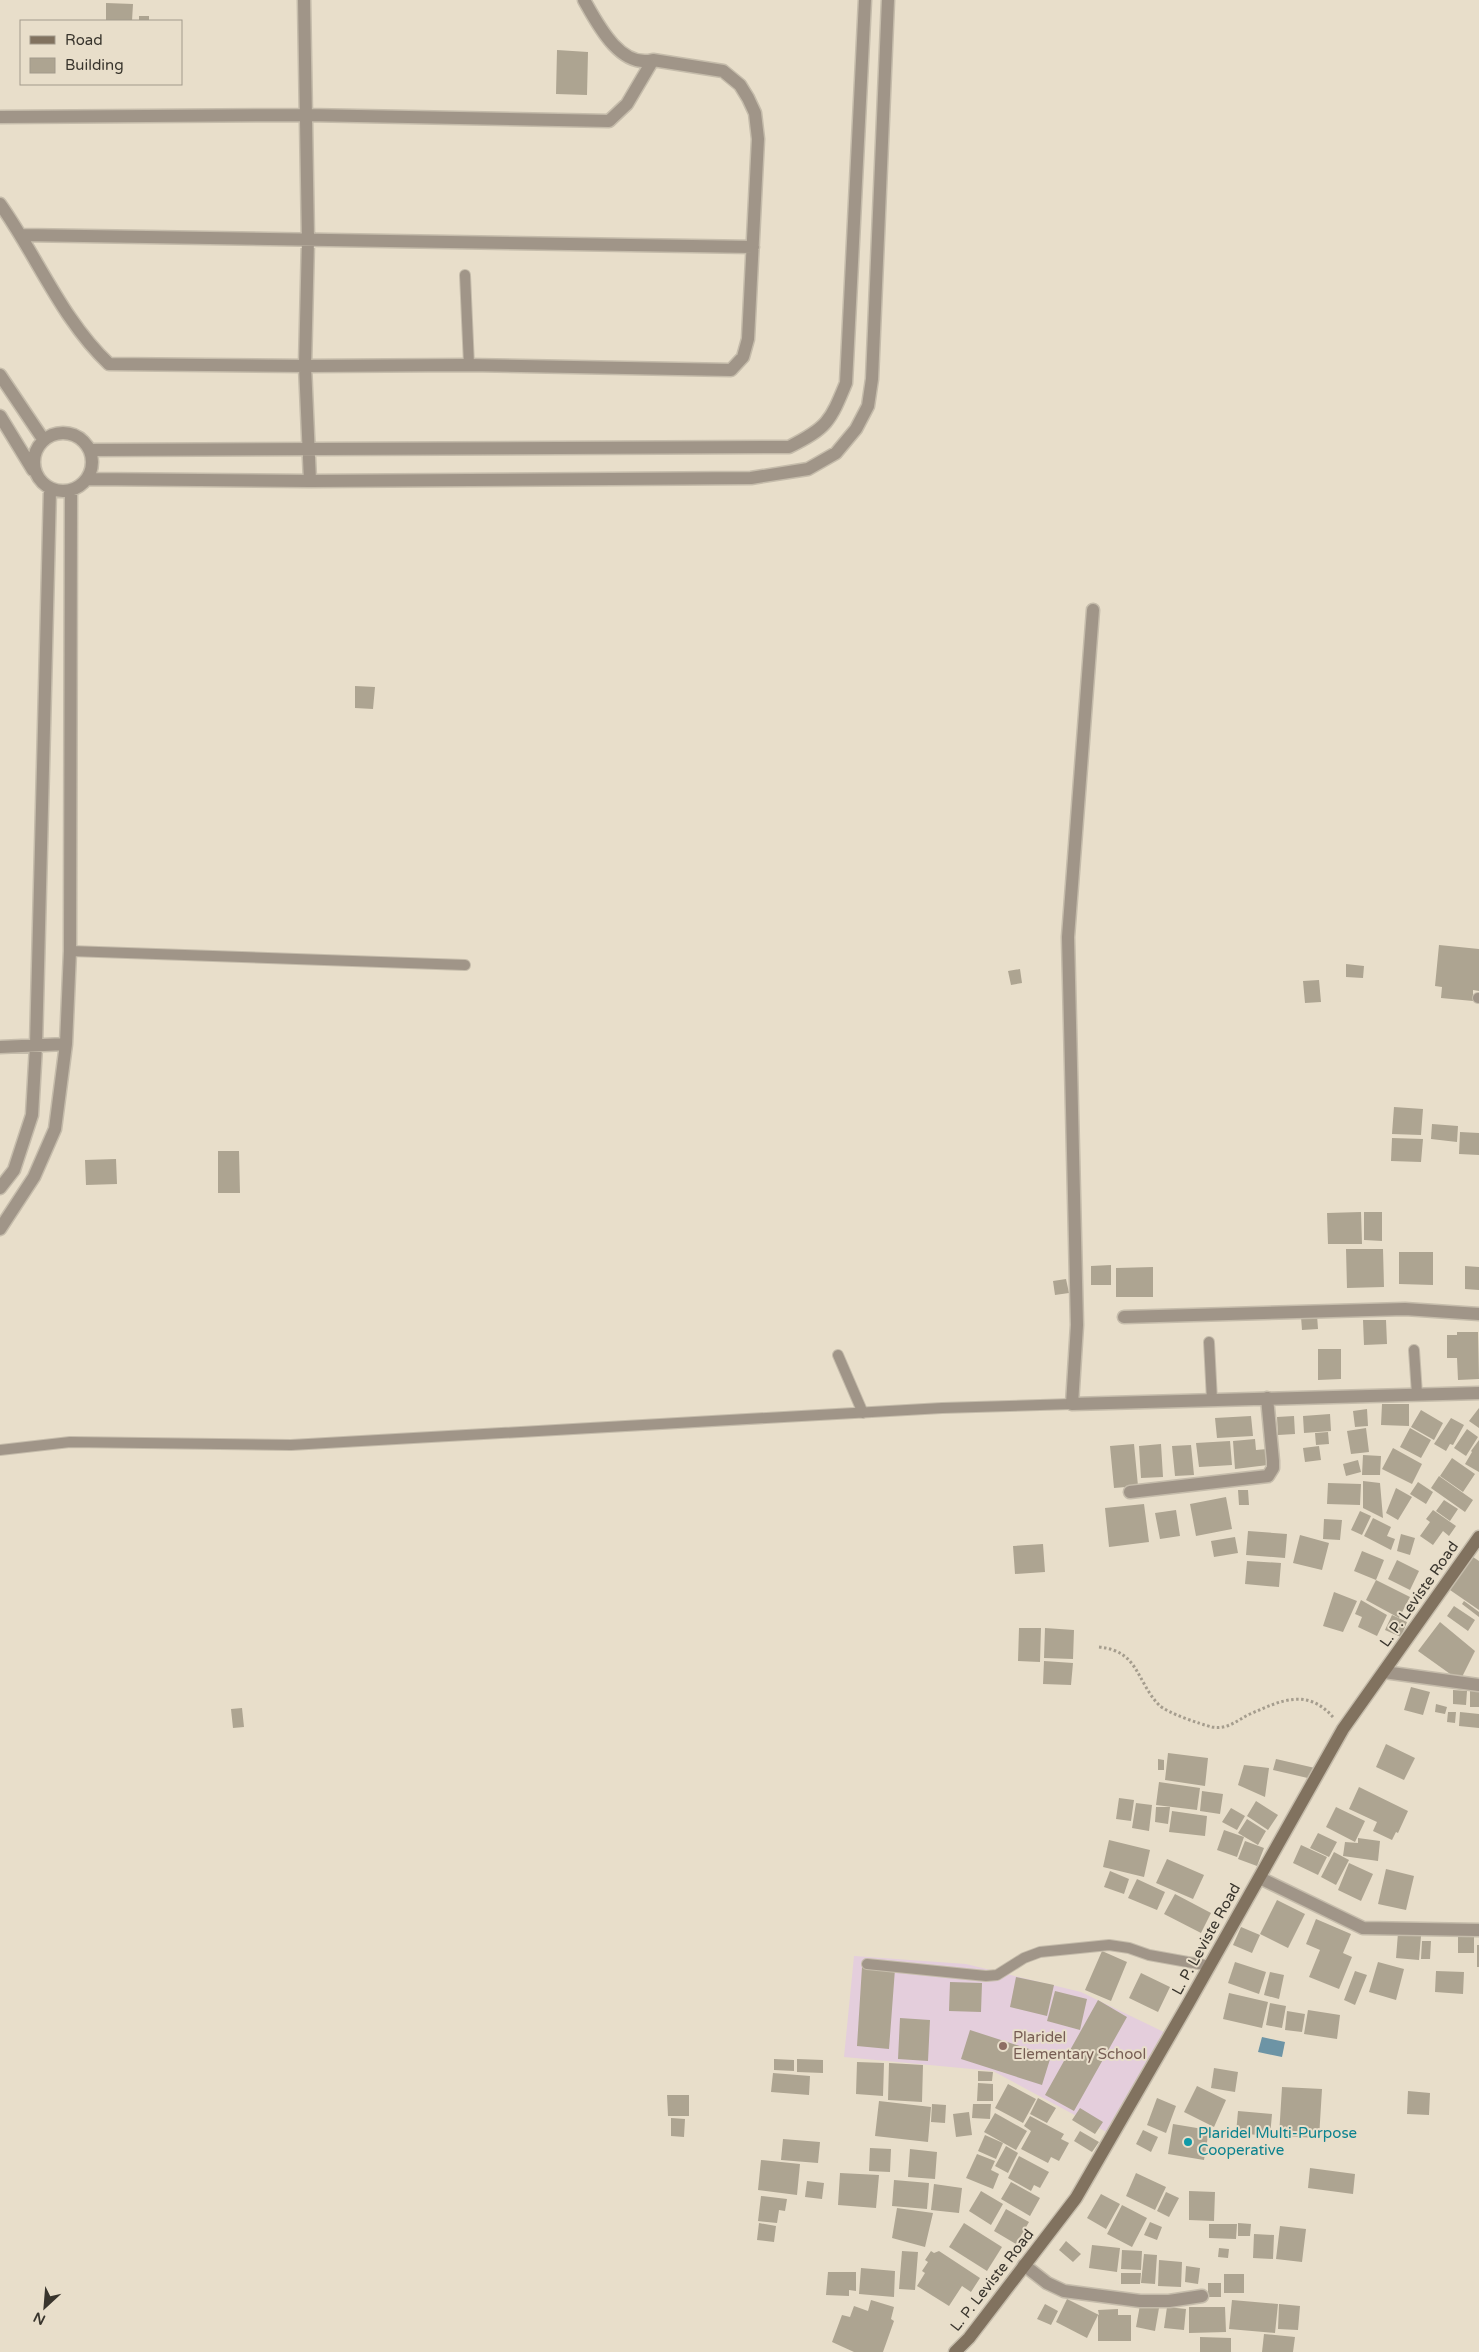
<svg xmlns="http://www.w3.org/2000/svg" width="1479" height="2352" font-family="'Varela Round',sans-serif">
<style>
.education{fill:#e4cedc}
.water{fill:#6d94a5}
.building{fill:#ada491}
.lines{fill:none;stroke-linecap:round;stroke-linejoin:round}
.service-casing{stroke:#c5bcab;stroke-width:12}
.minor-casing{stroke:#c5bcab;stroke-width:15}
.secondary-casing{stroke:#c5bcab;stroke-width:15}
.path{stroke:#a59d8e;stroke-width:3;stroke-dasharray:2.5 2.5;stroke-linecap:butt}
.service{stroke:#a09588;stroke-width:10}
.minor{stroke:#a09588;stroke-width:12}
.secondary{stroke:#81725f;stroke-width:12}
.education-dot{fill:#8d6e63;stroke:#e8deca;stroke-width:2}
.culture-dot{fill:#0f9aa8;stroke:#e8deca;stroke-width:2}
.labels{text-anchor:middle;stroke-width:4;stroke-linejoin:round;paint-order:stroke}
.street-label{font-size:15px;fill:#39352d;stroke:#e8deca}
.education-label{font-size:15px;fill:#785e54;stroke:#e8deca;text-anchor:start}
.culture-label{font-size:15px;fill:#0d838f;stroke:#e8deca;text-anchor:start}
</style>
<rect width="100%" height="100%" fill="#e8deca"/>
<!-- education -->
<path class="education" d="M854 1956 966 1964 1081 1992 1168 2034 1110 2134 993 2071 844 2057Z"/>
<!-- water -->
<path class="water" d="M1262 2037 1285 2042 1282 2057 1258 2052Z"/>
<!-- building -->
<path class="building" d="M106 3 133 4 132 21H106Z
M139 16H149V21H139Z
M557 50 588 52 587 95 556 94Z
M355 686 375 687 373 709 355 708Z
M1439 945 1479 949V991L1473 990V1001L1441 998 1442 987 1435 986Z
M1346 964 1364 966 1363 978 1346 977Z
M1020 969 1022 983 1011 985 1008 971Z
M1319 980 1321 1002 1305 1003 1303 981Z
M1394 1107 1423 1109 1421 1135 1392 1134Z
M1432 1124 1458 1126 1457 1142 1431 1139Z
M1460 1132 1479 1133V1155L1459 1154Z
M1392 1138 1423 1139 1421 1162 1391 1161Z
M218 1151H239L240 1193H218Z
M116 1159 117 1184 86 1185 85 1160Z
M1361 1212 1362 1244H1328L1327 1213Z
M1364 1212H1382V1241L1364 1240Z
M1346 1249H1383L1384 1287 1347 1288Z
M1399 1252H1433V1285L1399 1284Z
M1111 1265V1285H1091V1266Z
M1465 1266 1479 1267V1290L1465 1289Z
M1153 1267V1297H1116V1268Z
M1066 1279 1069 1293 1055 1295 1053 1281Z
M1317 1315 1318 1329 1302 1330 1301 1317Z
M1363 1320H1386L1387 1344 1364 1345Z
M1457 1332H1478L1479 1379 1458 1380 1457 1358H1447V1335H1457Z
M1318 1349H1341V1379L1318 1380Z
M1382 1404H1409V1426L1381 1425Z
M1479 1408V1428L1469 1421Z
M1367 1409 1368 1426 1355 1427 1353 1411Z
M1421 1410 1443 1423 1434 1440 1411 1427Z
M1330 1414 1331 1431 1304 1433 1303 1416Z
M1251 1416 1253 1436 1217 1438 1215 1418Z
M1294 1416 1295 1434 1278 1435 1277 1417Z
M1451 1418 1464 1425 1453 1445 1450 1444 1446 1451 1434 1444Z
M1366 1428 1369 1452 1351 1454 1347 1431Z
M1410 1428 1431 1440 1421 1458 1400 1447Z
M1467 1429 1478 1437 1466 1456 1454 1448Z
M1328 1432 1329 1444 1316 1445 1315 1433Z
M1255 1439 1256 1450 1267 1449 1268 1465 1235 1469 1233 1441Z
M1479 1440V1472L1465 1464 1472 1452 1471 1451Z
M1230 1441 1232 1465 1199 1467 1196 1443Z
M1134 1444 1138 1486 1114 1488 1110 1446Z
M1161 1444 1163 1477 1141 1478 1139 1446Z
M1191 1445 1194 1475 1175 1476 1172 1446Z
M1319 1446 1321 1460 1305 1462 1303 1448Z
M1393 1448 1422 1464 1412 1484 1382 1469Z
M1363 1455 1381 1456 1380 1475H1362Z
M1452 1458 1475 1474 1463 1492 1440 1476Z
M1358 1460 1361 1472 1346 1476 1343 1464Z
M1439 1476 1473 1500 1465 1512 1431 1488Z
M1363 1481 1380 1483 1383 1518 1363 1508Z
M1418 1482 1433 1492 1426 1504 1410 1494Z
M1328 1483 1361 1484 1360 1505 1327 1504Z
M1396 1488 1412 1497 1398 1520 1386 1513Z
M1238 1490H1248L1249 1505H1239Z
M1226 1497 1232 1529 1196 1536 1190 1504Z
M1444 1500 1458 1509 1450 1521 1436 1511Z
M1144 1504 1149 1542 1109 1547 1105 1508Z
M1176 1510 1180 1536 1160 1539 1155 1513Z
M1433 1510 1456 1526 1449 1536 1443 1531 1433 1545 1420 1536 1430 1522 1426 1519Z
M1360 1511 1371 1516 1362 1535 1351 1530Z
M1373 1518 1391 1527 1387 1536 1395 1539 1391 1550 1364 1536Z
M1324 1519 1342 1520 1340 1540 1323 1539Z
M1248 1531 1287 1534 1285 1558 1246 1555Z
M1401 1534 1415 1538 1410 1555 1397 1551Z
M1300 1535 1329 1543 1322 1570 1293 1563Z
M1235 1537 1238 1553 1214 1557 1211 1541Z
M1043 1544 1045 1572 1015 1574 1013 1546Z
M1362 1551 1384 1560 1376 1580 1410 1597 1399 1618 1366 1600 1376 1580 1354 1571Z
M1473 1557 1479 1561V1610L1450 1590Z
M1397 1560 1419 1571 1410 1590 1388 1579Z
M1247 1561 1281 1563 1279 1587 1245 1584Z
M1334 1592 1357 1601 1343 1632 1323 1626Z
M1361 1600 1387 1615 1377 1636 1358 1627 1362 1617 1355 1614Z
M1464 1601 1479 1612V1617L1462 1604Z
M1454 1606 1475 1620 1468 1631 1447 1616Z
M1392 1615 1407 1622 1401 1637 1385 1630Z
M1440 1622 1475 1651 1460 1681 1418 1651Z
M1019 1628H1041L1040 1662 1018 1661Z
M1045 1628 1074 1630 1073 1659 1044 1658Z
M1044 1661 1073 1663 1071 1685 1043 1684Z
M1411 1687 1430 1692 1423 1715 1404 1710Z
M1453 1690 1467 1691 1466 1705 1453 1704Z
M1470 1690 1479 1691V1707H1470Z
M1436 1704 1447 1707 1445 1714 1435 1712Z
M242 1708 244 1727 233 1728 231 1709Z
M1448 1712H1456L1455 1723 1447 1722Z
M1460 1712 1479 1714V1728L1459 1726Z
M1386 1744 1415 1758 1404 1780 1376 1767Z
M1168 1753 1208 1758 1205 1786 1165 1780Z
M1158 1759 1164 1760V1770H1158Z
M1276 1759 1315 1768 1312 1779 1273 1770Z
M1244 1765 1269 1768 1265 1797 1238 1785Z
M1159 1782 1200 1788 1197 1810 1156 1805Z
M1359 1787 1408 1811 1398 1833 1396 1832 1392 1840 1373 1831 1377 1822 1349 1809Z
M1202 1791 1223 1794 1220 1814 1200 1811Z
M1119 1798 1134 1800 1131 1821 1116 1819Z
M1256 1801 1278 1815 1268 1830 1247 1816Z
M1136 1803 1152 1805 1149 1831 1132 1828Z
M1156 1807H1170L1168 1824 1155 1822Z
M1336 1807 1365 1821 1355 1842 1326 1827Z
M1231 1808 1245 1816 1237 1830 1222 1822Z
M1172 1811 1207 1816 1205 1836 1169 1832Z
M1247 1819 1266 1831 1258 1845 1238 1833Z
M1224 1830 1244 1837 1237 1857 1217 1850Z
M1318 1833 1337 1842 1329 1857 1310 1848Z
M1358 1838 1380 1841 1378 1861 1343 1856 1345 1842 1358 1843Z
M1109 1840 1150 1850 1144 1877 1103 1867Z
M1245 1841 1264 1848 1257 1866 1238 1859Z
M1301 1845 1327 1857 1318 1875 1293 1863Z
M1334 1852 1349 1860 1336 1885 1321 1877Z
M1167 1859 1204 1875 1193 1899 1156 1883Z
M1349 1863 1373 1874 1361 1901 1338 1890Z
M1386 1869 1414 1876 1406 1910 1378 1904Z
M1110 1871 1129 1879 1124 1894 1104 1887Z
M1137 1879 1165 1892 1157 1910 1128 1898Z
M1175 1894 1211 1913 1201 1933 1164 1914Z
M1277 1900 1305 1914 1288 1948 1260 1934Z
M1316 1919 1351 1934 1343 1953 1352 1957 1339 1989 1309 1977 1320 1950 1306 1944Z
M1241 1927 1260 1935 1252 1953 1233 1945Z
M1398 1933 1421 1936 1419 1960 1396 1958Z
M1458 1936 1474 1937V1953H1458Z
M1422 1941H1431L1430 1959H1421Z
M1477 1945H1479V1967H1477Z
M1102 1951 1127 1962 1111 2001 1085 1990Z
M1235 1962 1266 1972 1259 1994 1228 1983Z
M1378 1962 1404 1969 1396 2000 1369 1992Z
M862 1967 895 1969 889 2049 857 2046Z
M1355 1971 1367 1975 1355 2005 1344 2000Z
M1436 1971 1464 1972 1463 1994 1435 1992Z
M1270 1972 1284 1975 1279 1999 1264 1995Z
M1141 1973 1170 1987 1158 2012 1129 1998Z
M1016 1977 1054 1985 1047 2016 1010 2007Z
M950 1982 982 1983 981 2012 949 2011Z
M1055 1991 1087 1999 1080 2030 1047 2021Z
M1229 1993 1268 2002 1262 2028 1223 2019Z
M1098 2000 1127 2017 1074 2111 1045 2095Z
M1270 2003 1286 2006 1282 2028 1266 2025Z
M1308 2010 1340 2015 1337 2039 1304 2034Z
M1287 2011 1305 2014 1302 2032 1285 2030Z
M900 2018 930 2020 928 2061 898 2059Z
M970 2030 1051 2056 1042 2085 961 2059Z
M774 2059 794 2060V2071L774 2070Z
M797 2059 823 2060V2073L797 2072Z
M857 2062 884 2063 883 2096 856 2094Z
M889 2063 923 2065 922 2102 888 2100Z
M1214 2068 1238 2072 1235 2092 1211 2088Z
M978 2071 993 2072 992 2081H978Z
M773 2073 810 2076 809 2095 771 2092Z
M978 2083 993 2084V2101H977Z
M1008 2084 1036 2099 1023 2123 995 2108Z
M1197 2086 1226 2100 1214 2127 1184 2112Z
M1282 2087 1322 2089 1319 2138 1279 2136Z
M1408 2091 1430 2093 1429 2115 1407 2114Z
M667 2095H689V2116H668Z
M1038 2098 1056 2108 1047 2123 1030 2114Z
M1157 2098 1176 2106 1166 2133 1147 2125Z
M879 2101 931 2107 928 2142 875 2136Z
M932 2104 946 2105 945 2123 931 2122Z
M973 2104H991L990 2119 972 2118Z
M1080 2108 1103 2122 1095 2134 1072 2120Z
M1238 2111 1272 2114 1270 2136 1236 2133Z
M969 2112 972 2135 956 2137 953 2114Z
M995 2113 1027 2131 1016 2150 984 2132Z
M1030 2116 1064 2134 1061 2139 1069 2143 1059 2161 1051 2157 1048 2163 1021 2149 1031 2131 1024 2126Z
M671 2118 685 2119 684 2137 671 2136Z
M1173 2124 1209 2130 1204 2160 1168 2154Z
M1143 2130 1158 2137 1151 2152 1136 2144Z
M1080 2131 1099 2142 1092 2152 1074 2141Z
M985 2135 1003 2143 996 2159 978 2151Z
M783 2139 820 2142 818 2163 781 2160Z
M1006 2146 1018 2153 1008 2173 995 2166Z
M870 2148 891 2149 890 2172 869 2171Z
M910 2149 937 2152 935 2179 908 2177Z
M977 2154 995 2161 991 2170 999 2174 993 2189 966 2178Z
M1019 2156 1049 2172 1040 2188 1034 2185 1031 2191 1008 2178Z
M761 2160 800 2164 797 2195 758 2190Z
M1310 2168 1355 2174 1353 2194 1308 2188Z
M840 2173 879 2175 876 2208 838 2205Z
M1136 2173 1166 2187 1155 2210 1126 2196Z
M894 2180 929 2183 927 2209 892 2206Z
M807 2181 824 2183 822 2199 805 2197Z
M1011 2182 1040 2198 1030 2216 1001 2199Z
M934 2184 962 2188 959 2213 931 2210Z
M981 2191 1003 2204 991 2225 969 2211Z
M1189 2191 1215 2192 1214 2221 1189 2220Z
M1166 2192 1179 2198 1169 2217 1157 2211Z
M1101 2194 1120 2204 1106 2229 1087 2218Z
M761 2196 787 2199 785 2211 779 2210 777 2223 758 2221Z
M1122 2205 1147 2218 1132 2247 1107 2234Z
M897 2208 933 2213 925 2247 892 2238Z
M1006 2209 1029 2222 1016 2244 994 2231Z
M1150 2222 1162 2227 1157 2240 1144 2235Z
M759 2223 776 2226 774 2242 757 2240Z
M964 2223 1002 2247 987 2271 949 2247Z
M1238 2223 1251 2224 1250 2236H1238Z
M1209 2224H1237L1236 2239 1209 2238Z
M1280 2226 1306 2229 1302 2262 1276 2259Z
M1254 2234 1274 2235 1273 2259 1253 2258Z
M1066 2241 1081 2254 1073 2262 1059 2250Z
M1092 2245 1120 2248 1117 2272 1089 2268Z
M1219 2248 1229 2249 1228 2258 1218 2257Z
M1122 2250 1142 2251 1141 2270 1121 2269Z
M902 2251 918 2252 915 2290 899 2289Z
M931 2251 934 2253 939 2251 980 2278 971 2292 962 2286 949 2306 917 2286 925 2273 922 2271 928 2262 925 2260Z
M1144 2254 1157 2255 1155 2284 1141 2283Z
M1159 2260 1182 2262 1181 2287 1158 2286Z
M1186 2266 1200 2268 1198 2284 1185 2282Z
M861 2268 895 2271 894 2297 859 2294Z
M828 2272H856V2291L849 2290V2296L826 2295Z
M1121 2273H1141L1140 2284H1121Z
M1224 2274H1244V2293H1224Z
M1208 2283H1221V2297H1208Z
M1067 2299 1099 2315 1098 2310 1118 2309V2315H1131V2341H1098V2315L1087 2338 1056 2322Z
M871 2300 894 2307 891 2319 894 2321 883 2352H854L832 2342 842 2315 850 2317 854 2306 868 2311Z
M1232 2300 1278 2304 1275 2333 1229 2329Z
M1045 2304 1058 2311 1051 2325 1037 2319Z
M1279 2304 1300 2306 1298 2330 1278 2329Z
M1140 2305 1159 2308 1155 2331 1136 2327Z
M1167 2307 1186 2309 1184 2330 1164 2328Z
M1189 2307H1225L1226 2332 1189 2333Z
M1264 2334 1295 2337 1293 2352H1262Z
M1200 2337 1231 2338V2352H1200Z"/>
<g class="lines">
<!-- service casing -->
<g class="service-casing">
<path id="service" d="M465 275 469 365
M70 951 465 965
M1478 998H1479
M1209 1342 1212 1400
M1414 1350 1417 1394
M838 1355 863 1413
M0 1450 70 1442 291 1445 942 1408 1072 1404
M867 1964 986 1976 997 1975 1024 1958 1040 1952 1109 1945 1129 1948 1149 1955 1210 1966"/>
</g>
<!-- minor casing -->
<g class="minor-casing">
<path id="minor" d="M304 0 308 240 305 366 310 481
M0 117 307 115 609 121 627 104 653 60
M0 204C37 256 62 320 109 364L305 366 469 365 731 370 743 357 748 339 758 139 755 113 748 98 740 85 723 71 653 60C620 69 597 23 584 0
M22 235 753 247
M0 375 43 439
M0 416 33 470
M34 462a29 29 0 1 1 58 0a29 29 0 1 1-58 0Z
M90 450 789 447C827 428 830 422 846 383L865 0
M88 479 310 481 751 478 808 469 836 453 856 429 868 406 872 379 888 0
M1093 610 1068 937 1077 1325 1072 1404 1479 1393
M0 1047 66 1044
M0 1188 14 1170 32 1115 36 1046 50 489
M0 1229 34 1177 55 1129 66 1044 70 951 71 491
M1124 1317 1405 1309 1479 1314
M1130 1492 1268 1476 1273 1468V1461L1267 1398
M1384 1672 1479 1685
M1260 1878 1363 1928 1479 1930
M1024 2265 1047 2283 1064 2291 1140 2301H1169L1202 2296"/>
</g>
<!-- secondary casing -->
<g class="secondary-casing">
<path id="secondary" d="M955 2352 969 2338 1076 2198 1188 2004 1343 1729 1479 1537"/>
</g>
<!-- path -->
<path class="path" d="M1099 1647C1139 1651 1136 1681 1159 1705 1167 1713 1200 1724 1212 1727 1228 1730 1237 1720 1250 1714 1282 1700 1307 1688 1333 1717"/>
<!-- service -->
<use href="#service" class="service"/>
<!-- minor -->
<use href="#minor" class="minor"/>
<!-- secondary -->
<use href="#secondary" class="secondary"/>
</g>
<!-- markers -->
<circle class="education-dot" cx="1003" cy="2046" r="5"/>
<circle class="culture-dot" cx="1188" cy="2142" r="5"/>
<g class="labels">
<!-- street labels -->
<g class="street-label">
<text transform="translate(1419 1594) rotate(-55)" y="5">L. P. Leviste Road</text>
<text transform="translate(1206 1939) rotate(-61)" y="5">L. P. Leviste Road</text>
<text transform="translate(992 2280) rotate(-52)" y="5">L. P. Leviste Road</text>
</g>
<!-- education labels -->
<g class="education-label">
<text x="1013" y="2042">Plaridel<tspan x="1013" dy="17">Elementary School</tspan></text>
</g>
<!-- culture labels -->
<g class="culture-label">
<text x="1198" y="2138">Plaridel Multi-Purpose<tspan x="1198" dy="17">Cooperative</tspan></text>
</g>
</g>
<!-- legend -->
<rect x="20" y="20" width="162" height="65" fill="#e8deca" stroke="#a29a8b"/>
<rect x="30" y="36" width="25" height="8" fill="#81725f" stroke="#a29a8b"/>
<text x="65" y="45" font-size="15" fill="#39352d">Road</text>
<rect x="30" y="58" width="25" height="15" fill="#ada491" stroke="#a29a8b"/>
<text x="65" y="70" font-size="15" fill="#39352d">Building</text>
<!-- north arrow -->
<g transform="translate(45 2307) rotate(206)" stroke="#e8deca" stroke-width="4" paint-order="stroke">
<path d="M0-4L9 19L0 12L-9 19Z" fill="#39352d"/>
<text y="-8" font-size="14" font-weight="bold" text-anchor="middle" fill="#39352d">N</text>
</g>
</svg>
